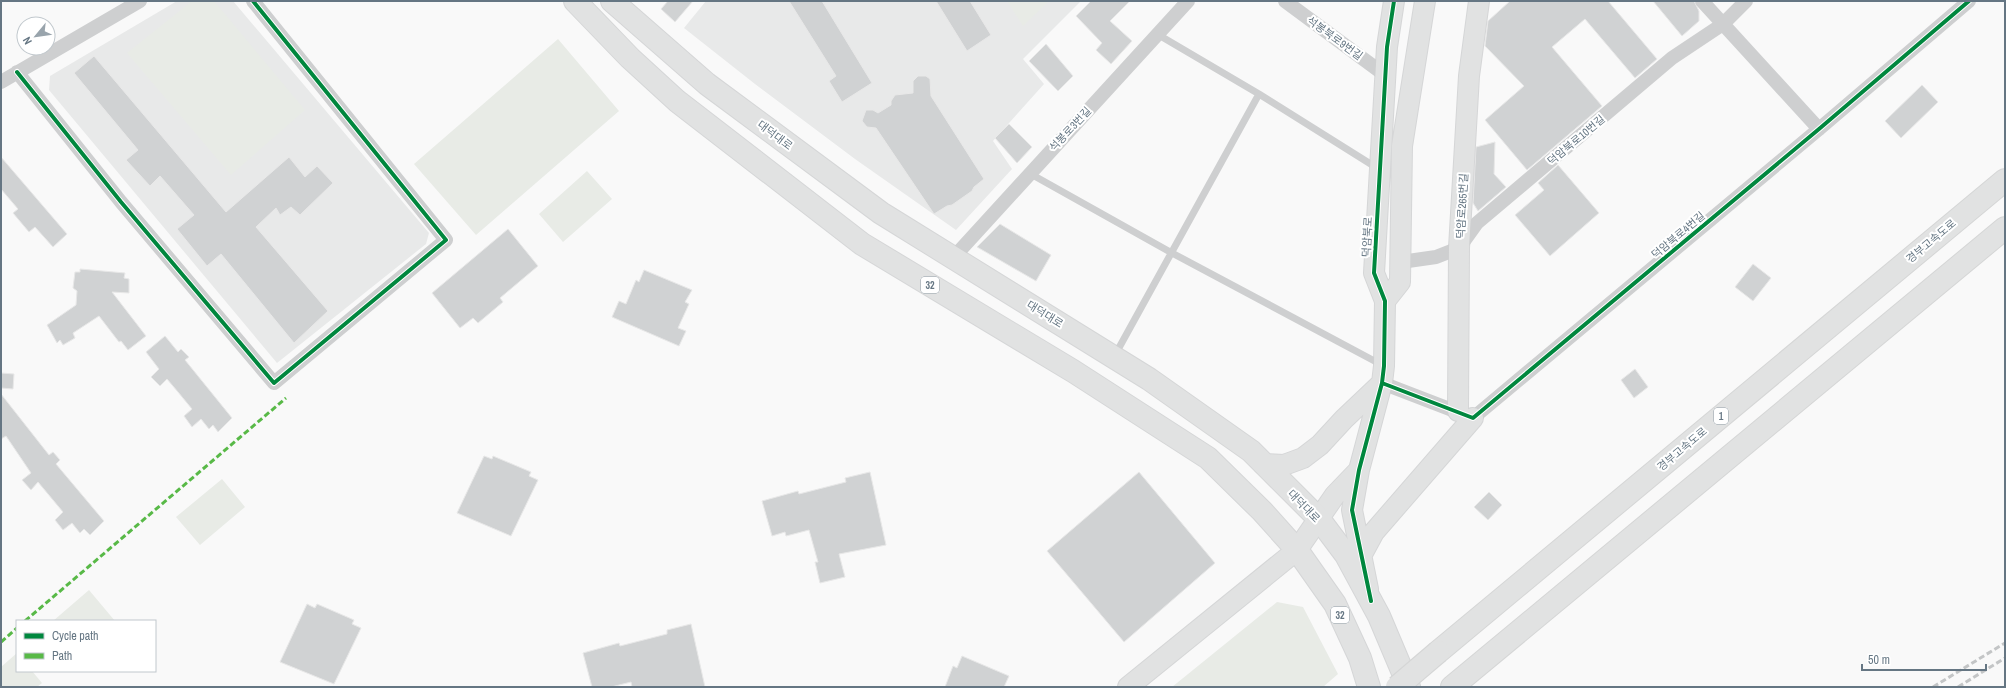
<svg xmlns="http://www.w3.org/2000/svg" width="2006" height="688" font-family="'Archivo Narrow','Noto Sans KR',sans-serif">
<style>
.built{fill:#e8e9e9}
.green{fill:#e8ebe6}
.building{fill:#d0d2d3;stroke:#e8e8e8}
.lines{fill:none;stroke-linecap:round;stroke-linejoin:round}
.secondary-casing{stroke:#d5d6d7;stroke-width:22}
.primary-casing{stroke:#d5d6d7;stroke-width:24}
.highway-casing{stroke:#d5d6d6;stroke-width:24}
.lane{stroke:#cecfd0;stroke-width:7}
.street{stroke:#cecfd0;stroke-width:14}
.secondary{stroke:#e1e2e2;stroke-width:20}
.primary{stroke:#e1e2e2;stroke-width:22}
.highway{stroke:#e1e2e2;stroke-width:22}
.rail{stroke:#c3c5c6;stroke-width:3;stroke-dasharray:6 3;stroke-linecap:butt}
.highway-bridge-casing{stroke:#d5d6d6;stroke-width:24;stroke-linecap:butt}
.highway-bridge{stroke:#e1e2e2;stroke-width:22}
.quiet{stroke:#58b947;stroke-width:3;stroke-dasharray:6 3;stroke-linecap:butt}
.cycleway-casing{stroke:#fff;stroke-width:6}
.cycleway{stroke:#00873e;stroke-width:4}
.labels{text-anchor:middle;stroke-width:4;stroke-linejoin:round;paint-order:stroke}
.shield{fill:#fff;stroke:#939fa8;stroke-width:1}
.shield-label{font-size:10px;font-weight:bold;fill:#657683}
.street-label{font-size:11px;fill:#657683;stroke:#fff}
</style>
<rect width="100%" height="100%" fill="#f9f9f9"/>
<!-- built -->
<path class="built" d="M177 1H233L429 233 426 244 277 363 49 90 50 76Z
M706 1H1081L1023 59 1044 84 993 141 1012 169 956 230 855 159 755 84 684 28Z"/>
<!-- green -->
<path class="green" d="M192 1H214L305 110 231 175 127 53Z
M1007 1H1049L1023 26Z
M558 39 619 111 476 235 414 164Z
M587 171 612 199 563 242 539 214Z
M222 479 245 507 200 545 176 517Z
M89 590 115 621H53Z
M1277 602 1303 607 1338 674 1323 687H1172Z
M17 653V671H32L42 683 37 687H1V667Z"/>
<!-- building -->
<path class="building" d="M668 1H693L675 22 661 9Z
M789 1H822L872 83 842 102 829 81 836 76Z
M936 1H970L991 35 967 51Z
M1091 1H1130L1110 21 1132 41 1111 64 1096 50 1102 43 1076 16Z
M1510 1H1608L1657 59 1635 78 1585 19 1552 47 1602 106 1527 170 1485 120 1524 86 1485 46 1488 21Z
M1653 1H1694L1699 11V21L1682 36Z
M1046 44 1073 76 1058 91 1029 61Z
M94 56 226 212 289 157 305 177 317 166 333 183 300 215 291 207 280 215 276 208 256 227 328 311 294 343 221 254 207 266 177 229 194 215 160 176 150 186 126 160 138 150 74 73Z
M918 76H926L930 79 931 96 984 179 974 187 972 191 952 205 947 206 934 214 876 128 867 127 862 121 866 110H873L878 113 891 105V101L895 95 913 93V81Z
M1922 85 1938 102 1901 138 1885 121Z
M1009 124 1032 147 1017 163 995 138Z
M1495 142 1494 174 1506 187 1478 211 1473 203 1476 147Z
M1 157 67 234 53 247 35 227 29 232 13 213 18 209 1 189Z
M1558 165 1599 213 1550 256 1515 215 1544 190 1538 183Z
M1000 224 1051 255 1036 281 977 247Z
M508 229 538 266 500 298 503 302 478 323 473 318 460 328 432 293Z
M1753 264 1771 278 1753 301 1735 287Z
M80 269 125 273 124 278 129 279V293L112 292 146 336 128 350 121 341 119 342 99 316 73 333 75 338 63 345 60 340 57 343 47 325 76 305 77 291 73 288 75 272H80Z
M644 270 692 290 685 302 689 304 678 328 686 331 679 346 612 317 619 301 626 304 636 280 639 282Z
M165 336 178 352 181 349 189 357 185 360 232 418 218 432 213 425 209 429 201 419 192 427 184 416 192 409 178 392 167 379 160 386 151 377 159 369 146 352Z
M1635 369 1648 387 1634 398 1621 380Z
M1 373 14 374 13 389 1 388Z
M1 394 49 455 53 452 60 460 56 464 104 521 90 535 84 529 80 533 72 523 63 530 55 520 63 512 38 482 31 490 22 480 31 473 6 436 1 439Z
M484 456 492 459 493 456 531 472 529 476 538 480 511 536 457 513Z
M870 472 886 545 839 554 845 577 820 583 815 562H818L809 530 786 536 785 532 772 536 762 501 798 491 799 494 846 482 845 478Z
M1139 472 1215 563 1124 642 1047 551Z
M1489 492 1502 505 1488 520 1474 507Z
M307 604 315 608 317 604 354 620 352 624 361 628 334 684 280 662Z
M691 624 705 687H632L631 682 611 687H592L583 653 619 643 620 646 667 634V630Z
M962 656 1009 676 1004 687H945L953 666 957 668Z"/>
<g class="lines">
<!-- secondary casing -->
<g class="secondary-casing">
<path id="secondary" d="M1385 301 1400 282 1402 146 1425 1
M1458 411 1459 248 1469 76 1479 1
M1263 464 1284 465 1303 458 1320 445 1344 419 1382 383
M1361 556 1374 532 1473 418
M1368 589 1352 510 1359 470 1382 383 1384 366 1385 301 1374 273 1387 47 1394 1
M1128 687 1297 550 1335 495 1359 470"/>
</g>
<!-- primary casing -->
<g class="primary-casing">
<path id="primary" d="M575 1 630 58 677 101 862 244 1073 371 1208 458 1262 511 1297 550 1335 604 1360 658 1369 687
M612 1 707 84 881 213 1149 379 1251 451 1319 519 1346 555 1379 616 1409 687"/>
</g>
<!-- highway casing -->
<g class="highway-casing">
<path id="highway" d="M1438 652 2005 180
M1452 687 2005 228"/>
</g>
<!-- lane -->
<path class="lane" d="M1157 34 1259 94 1377 168
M1029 173 1172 253 1382 365
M1115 355 1259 94"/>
<!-- street -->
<path class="street" d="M1285 1 1385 75
M1702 1 1819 129
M17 72 121 202 274 383 446 240 253 1
M1 82 140 1
M953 258 1188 1
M1401 262 1436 257 1459 248 1477 223 1672 58 1723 24 1746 1
M1382 383 1473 418 1819 129 1969 1"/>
<!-- secondary -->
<use href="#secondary" class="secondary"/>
<!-- primary -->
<use href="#primary" class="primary"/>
<!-- highway -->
<use href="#highway" class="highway"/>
<!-- rail -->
<path class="rail" d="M1933 687 2005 643
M1958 687 2005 658"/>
<!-- highway-bridge casing -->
<g class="highway-bridge-casing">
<path id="highway-bridge" d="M1397 687 1438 652"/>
</g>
<!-- highway-bridge -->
<use href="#highway-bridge" class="highway-bridge"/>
<!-- quiet -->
<path class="quiet" d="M25 621 286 398
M1 642 17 628"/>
<!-- cycleway casing -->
<g class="cycleway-casing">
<path id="cycleway" d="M17 72 121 202 274 383 446 240 253 1
M1382 383 1473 418 1819 129 1969 1
M1371 601 1352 510 1359 470 1382 383 1384 366 1385 301 1374 273 1387 47 1394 1"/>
</g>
<!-- cycleway -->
<use href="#cycleway" class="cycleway"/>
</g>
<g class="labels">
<!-- shield labels -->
<g class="shield">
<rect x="921" y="277" width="18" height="16" rx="3"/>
<rect x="1714" y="408" width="14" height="16" rx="3"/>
<rect x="1331" y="607" width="18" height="16" rx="3"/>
</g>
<g class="shield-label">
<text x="930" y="289">32</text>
<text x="1721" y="420">1</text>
<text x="1340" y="619">32</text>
</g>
<!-- street labels -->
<g class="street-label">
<text transform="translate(1335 38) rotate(36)" y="4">석봉북로9번길</text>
<text transform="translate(1070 129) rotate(-47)" y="4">석봉로3번길</text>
<text transform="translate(775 135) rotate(37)" y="4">대덕대로</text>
<text transform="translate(1576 140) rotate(-40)" y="4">덕암북로10번길</text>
<text transform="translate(1462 206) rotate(-87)" y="4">덕암로265번길</text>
<text transform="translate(1678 235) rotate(-40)" y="4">덕암북로4번길</text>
<text transform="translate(1367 237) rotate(-87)" y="4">덕암북로</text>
<text transform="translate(1931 241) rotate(-40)" y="4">경부고속도로</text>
<text transform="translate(1045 314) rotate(32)" y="4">대덕대로</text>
<text transform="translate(1682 449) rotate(-40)" y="4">경부고속도로</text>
<text transform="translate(1304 506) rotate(46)" y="4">대덕대로</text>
</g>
</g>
<!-- border -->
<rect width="2006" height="688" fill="none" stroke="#657683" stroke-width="4"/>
<!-- legend -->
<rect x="16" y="620" width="140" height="52" fill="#ffffff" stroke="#c1c8cd"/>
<rect x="24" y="633" width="20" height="6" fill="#00873e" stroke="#c1c8cd"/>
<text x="52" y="640" font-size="12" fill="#657683">Cycle path</text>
<rect x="24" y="653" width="20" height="6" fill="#58b947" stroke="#c1c8cd"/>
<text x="52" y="660" font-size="12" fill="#657683">Path</text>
<!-- north arrow -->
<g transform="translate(36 36) rotate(241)"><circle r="19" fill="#ffffff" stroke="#c1c8cd"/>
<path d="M0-3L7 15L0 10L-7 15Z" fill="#99a4ac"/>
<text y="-6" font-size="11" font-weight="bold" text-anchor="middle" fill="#657683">N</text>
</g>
<!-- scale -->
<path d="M1862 664v6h124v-6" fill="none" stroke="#657683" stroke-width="2"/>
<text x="1868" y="664" font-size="12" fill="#657683" stroke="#ffffff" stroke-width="3" paint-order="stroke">50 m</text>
</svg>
